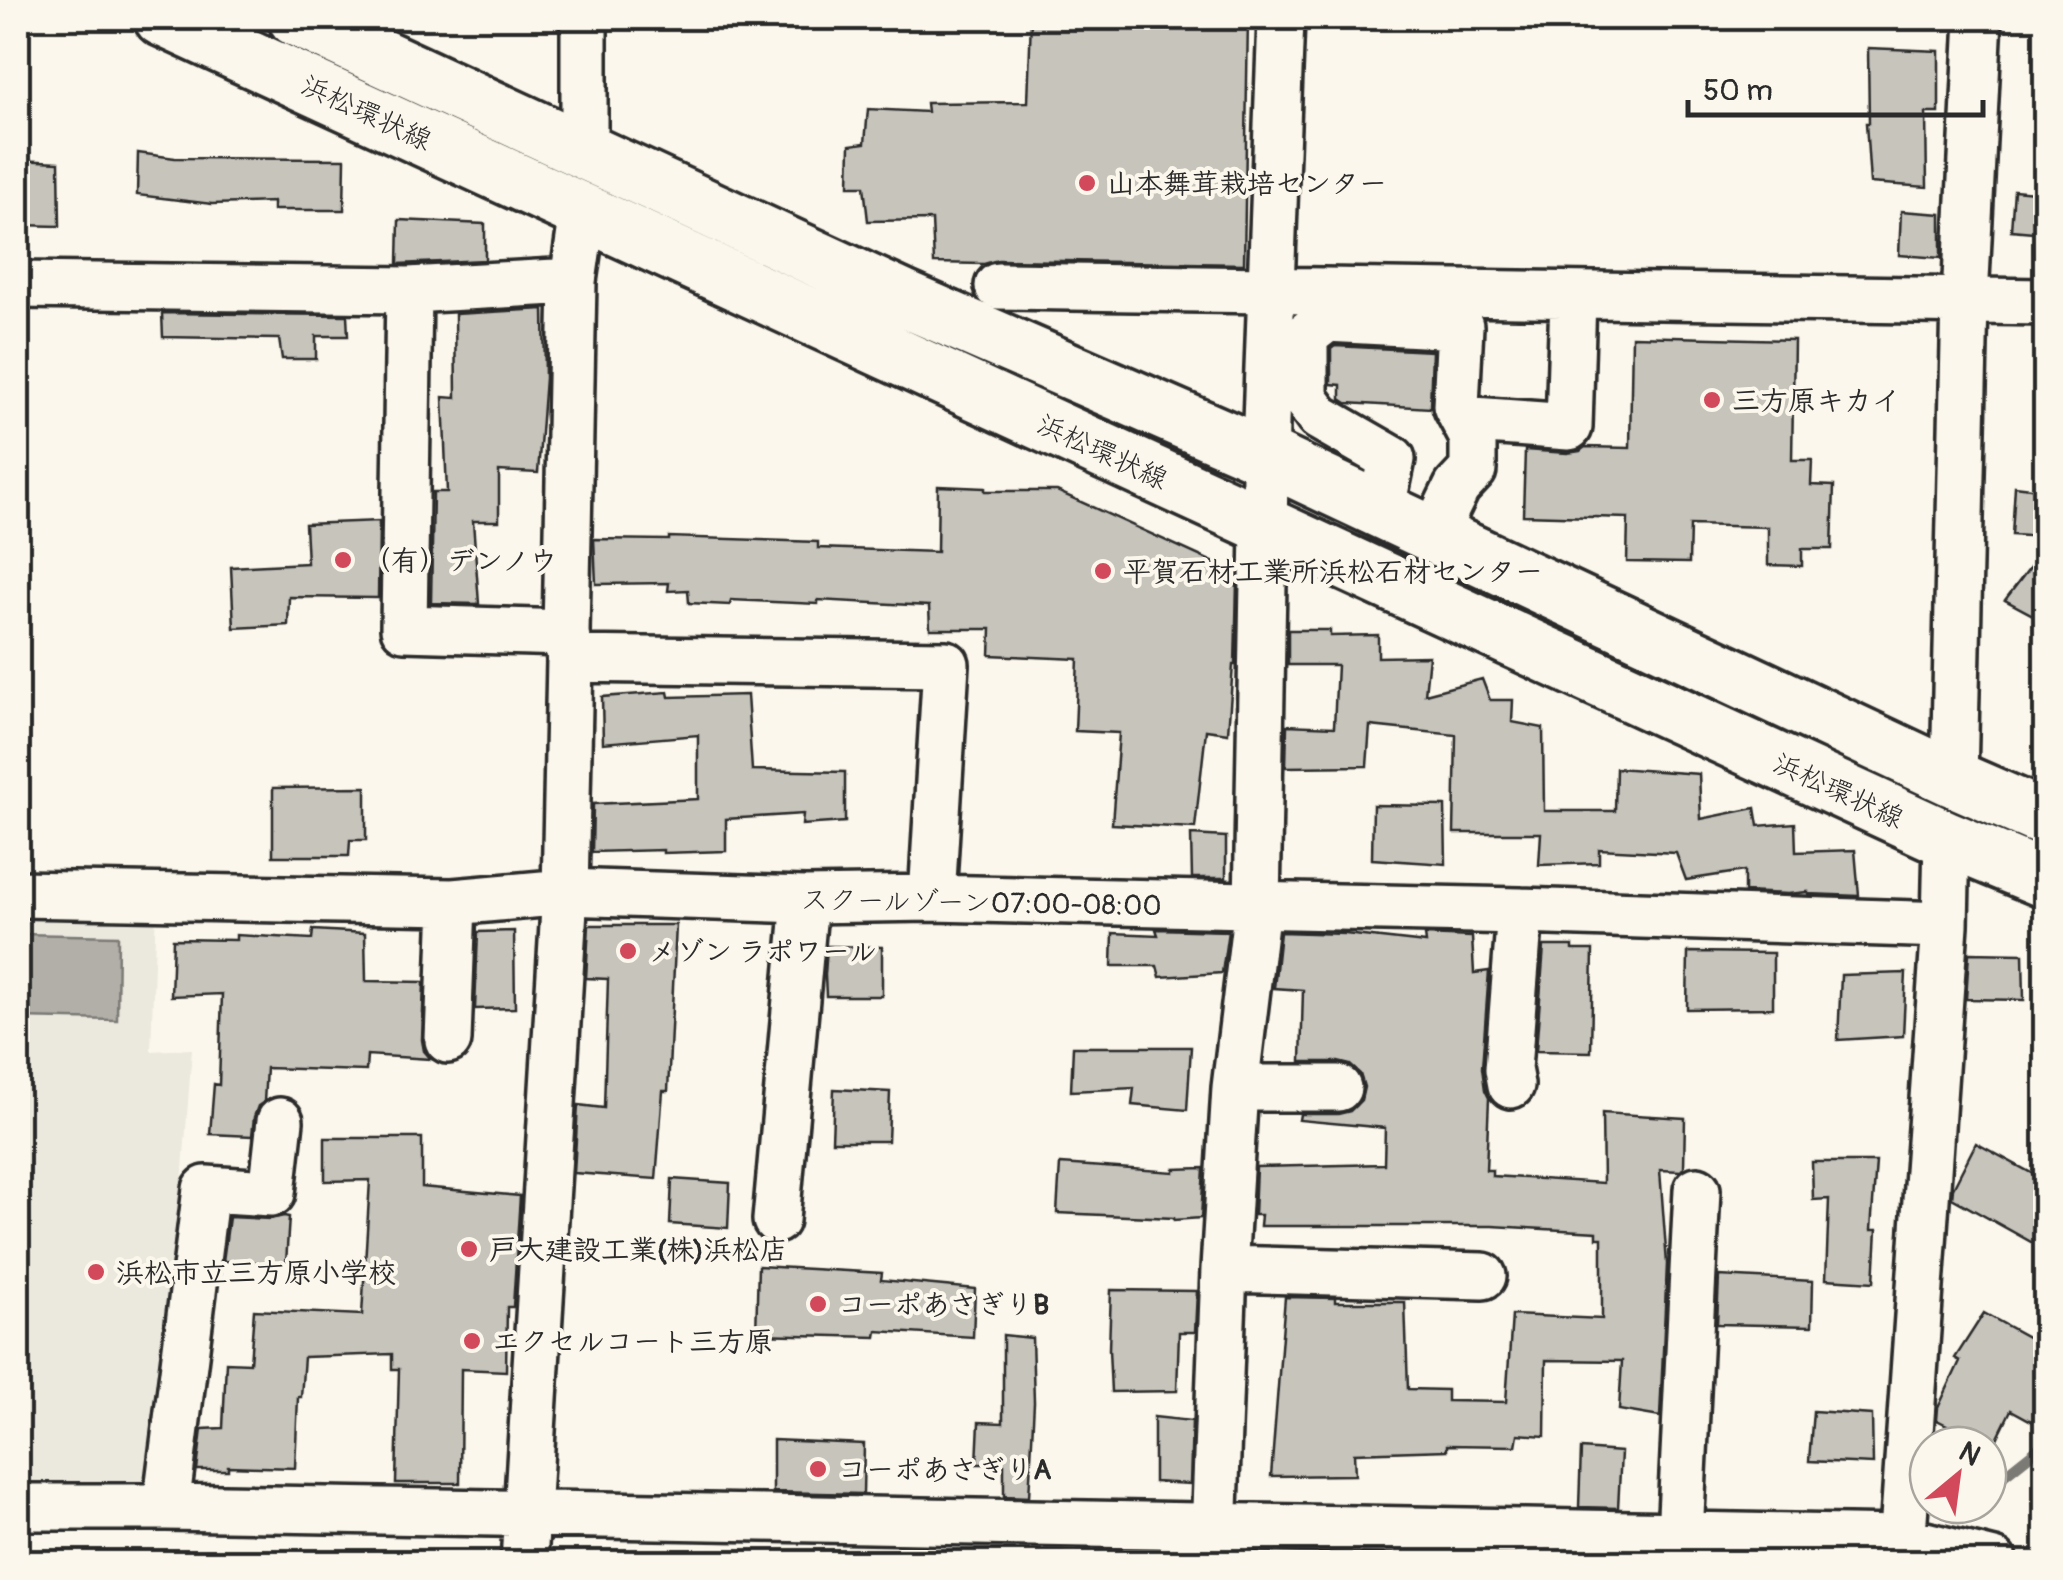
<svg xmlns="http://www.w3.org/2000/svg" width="2063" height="1580" font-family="Pangolin,'Klee One',sans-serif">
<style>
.built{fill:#ebe8de}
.water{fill:#b1afa7;stroke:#7b7a75;stroke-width:2.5}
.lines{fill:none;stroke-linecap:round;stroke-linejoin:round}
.stream{stroke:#7b7a75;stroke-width:11}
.building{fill:#c7c4bc;stroke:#2b2b2b;stroke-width:2.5}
.minor-casing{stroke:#2b2b2b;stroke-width:52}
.highway-casing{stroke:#2b2b2b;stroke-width:62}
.minor{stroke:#fbf7ec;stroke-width:45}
.highway{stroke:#fbf7ec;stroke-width:55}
.poi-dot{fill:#d1495b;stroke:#fbf7ec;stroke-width:4}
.labels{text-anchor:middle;stroke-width:8;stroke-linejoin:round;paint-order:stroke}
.street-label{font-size:28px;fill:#2b2b2b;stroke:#fbf7ec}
.poi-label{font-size:28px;font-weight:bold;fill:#2b2b2b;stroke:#fbf7ec;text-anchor:start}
</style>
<rect width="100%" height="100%" fill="#fbf7ec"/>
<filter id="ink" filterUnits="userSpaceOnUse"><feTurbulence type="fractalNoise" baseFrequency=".01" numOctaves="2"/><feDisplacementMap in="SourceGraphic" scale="20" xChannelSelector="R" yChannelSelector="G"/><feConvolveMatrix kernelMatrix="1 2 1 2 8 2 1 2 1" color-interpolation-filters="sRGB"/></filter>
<g filter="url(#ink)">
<!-- built -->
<path class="built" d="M156 906 151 1051 192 1049 159 1491 18 1492V907Z"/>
<!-- water -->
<path class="water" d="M18 934 118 936 117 1020 18 1018Z"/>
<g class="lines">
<!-- stream -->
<path class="stream" d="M1988 1488 2046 1442
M1953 1516 1967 1505"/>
</g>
<!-- building -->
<path class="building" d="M1031 18H1248L1244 264 998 260 984 264 934 263 932 220 868 221 864 186H849L850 145 865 143 868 109 927 112 926 103 1028 102Z
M1868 48 1939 51V113H1926L1927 187 1870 183 1866 123H1869Z
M138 153 175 158 345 159 344 210H273V202L212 204 137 195Z
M18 160 59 162 60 226 18 225Z
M2014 190 2046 193V233L2011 230Z
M1901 211 1941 214V258L1899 255Z
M399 220 485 224V260L398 264Z
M544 309 545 378 538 473 499 471V521H473L479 604 431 603 433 492H447L443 397 456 398 455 314Z
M162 313 347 315 348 336H316V359H282L279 339 163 337Z
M1632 336 1794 340 1792 460H1812L1811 485 1834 486 1832 549H1802V566L1768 565V527L1690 525 1689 563 1627 562 1628 518 1523 515 1525 450 1567 453 1580 451 1585 447 1630 448Z
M1335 346 1432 351 1430 408 1347 403 1341 399V385L1331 384V349Z
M938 486 985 488V491H1057L1215 563 1212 580 1237 582 1235 665H1233L1228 733 1206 730 1195 828 1112 824 1119 733 1075 731 1078 659 990 655 991 629H930L929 606 818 600V604L731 600 730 605 689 603 688 590 668 591 669 583 596 584 594 539 669 540V537L818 542V548L937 552Z
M2015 486 2046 490V537L2012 535Z
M379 521 378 598 289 597 288 625 234 628 231 567 307 563 305 524Z
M2046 546V622L2005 600Z
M1288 630H1330V636L1378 635V657L1429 656 1425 694 1482 679 1490 700H1513L1512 722 1543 728 1544 811H1615L1616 768 1699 774 1701 819 1755 808 1758 826 1795 823 1796 852 1855 850 1859 896 1808 894V892L1788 894 1744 892V871L1686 880 1676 853 1599 849V863L1539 865 1541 833H1454L1456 735 1370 726 1367 766 1286 767 1287 725 1334 727 1337 665H1288Z
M668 692 669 697 747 695 752 770 845 772V822L802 825 803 814 726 819V851L663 853V850L592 852 593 804 698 799V735L603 743 602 697Z
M366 787V840H350L349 856H273V788Z
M1373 805 1445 806 1446 864 1372 859Z
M1191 835 1226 837V878H1192Z
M589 925H676L668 1091H663L656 1179 574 1173 578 1105 604 1108 608 979 586 978Z
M1156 929 1228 931 1222 973 1160 977 1157 966H1112L1113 933 1158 935Z
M313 930 365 933 366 981 424 982 422 1040 424 1051 431 1059 367 1055 366 1071 266 1068 264 1102 258 1106 254 1117 252 1136 210 1134 214 1084 219 1085 222 994 171 996 173 939 236 940V935L312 939Z
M514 931 515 1008 475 1009 478 932Z
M1280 932 1345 934 1426 943 1425 935 1472 937 1474 973 1489 971 1482 1068 1485 1090 1489 1098 1486 1170H1492V1176L1603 1183 1602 1113 1685 1118 1684 1167 1681 1171 1660 1170 1667 1264 1660 1417 1619 1410 1622 1361 1546 1360 1545 1436 1518 1434 1516 1446 1447 1445V1450L1354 1453 1355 1475 1271 1476 1285 1297 1335 1298V1302H1405L1408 1389 1447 1390V1401L1506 1402 1512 1315 1602 1319V1238H1597V1232L1492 1226H1260L1261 1215H1254L1256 1167 1384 1164 1385 1128 1299 1120 1300 1114H1338L1350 1111 1361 1100 1364 1087 1360 1074 1350 1065 1338 1062H1301L1303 990 1274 988Z
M827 946 882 947V996H826L825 975Z
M1544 946H1573V950H1593L1591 1052 1536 1051Z
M1688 952 1773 953V1008L1687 1009Z
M1969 953 2023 954 2024 1000 1966 999Z
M1906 973 1903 1036 1838 1040 1841 975Z
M1073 1047H1191L1187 1110 1132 1105 1134 1088 1071 1091Z
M834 1089 890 1092 888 1141H832Z
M325 1138H422V1187L520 1196 513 1307H507L506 1371 461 1369 460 1483H396L399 1369H392V1354L304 1357 301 1397H298L295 1468 228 1466V1470H197L202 1429 223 1428 226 1362 250 1363 254 1310 362 1315 370 1180 325 1181Z
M1976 1143 2046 1181V1248L2033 1243 1952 1198 1953 1188Z
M1812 1162H1876L1871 1230H1877L1874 1282 1826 1279 1829 1199 1813 1200Z
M1060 1164 1174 1172V1169L1204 1168 1201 1218 1174 1220V1218L1057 1213Z
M672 1179 730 1183 728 1228 670 1224Z
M284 1216 289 1217 286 1263 223 1261 229 1217 270 1219Z
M758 1266 882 1273 881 1280 975 1289 973 1337 877 1331 876 1337 756 1334Z
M1719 1276 1813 1281 1812 1326 1717 1324Z
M1111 1290 1197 1291 1195 1332H1179L1177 1391 1111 1392 1109 1349Z
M1984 1313 2046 1347V1429L2011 1410 1994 1445H1955L1961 1432 1937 1420 1938 1408 1960 1361 1955 1358Z
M1003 1335 1032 1338 1034 1402 1029 1497 1004 1496V1464H977L979 1422 1003 1423Z
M1813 1411 1872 1415 1873 1464 1809 1461Z
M1154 1417 1192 1421 1190 1484 1154 1482Z
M773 1440 864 1444 863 1494 773 1492Z
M1581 1449 1621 1452 1618 1508 1579 1507Z"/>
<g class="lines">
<!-- minor casing -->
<g class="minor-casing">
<path id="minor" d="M584 18V152
M18 285 409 290 573 281
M998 286 2046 302
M409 290 404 628 566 633
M1473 420 1569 427 1573 297
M1381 512 1392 459 1319 417 1305 398V336L1327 319 1460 326 1456 406 1473 438V470L1457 487 1433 536
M570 659 946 664 932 898
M1954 779 1965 300 1979 18
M18 894 453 902 565 892 805 900 932 898 1520 911 1945 925
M448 1040 453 902
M1511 1085 1508 1069 1520 911
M1235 1088H1338
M776 1220 805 900
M1224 1269 1483 1276
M18 1507H166L1901 1539 1994 1562
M166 1507 206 1189 272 1193 280 1121
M1680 1535 1697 1190
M524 1562 565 892 570 659 566 633 573 281 583 211
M1213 1562 1224 1269 1235 1088 1257 906 1266 422 1281 18
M1901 1562 1945 925 1947 839"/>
</g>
<!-- highway casing -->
<g class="highway-casing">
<path id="highway" d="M162 18 1947 839 2046 880
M296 18 904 299 1265 456 1954 779 2046 819"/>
</g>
<!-- minor -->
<use href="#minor" class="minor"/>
<!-- highway -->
<use href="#highway" class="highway"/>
</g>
</g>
<!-- markers -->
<g class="poi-dot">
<circle cx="1087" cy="183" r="10"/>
<circle cx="1712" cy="400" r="10"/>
<circle cx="343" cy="560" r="10"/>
<circle cx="1103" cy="571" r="10"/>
<circle cx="628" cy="951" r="10"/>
<circle cx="469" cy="1249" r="10"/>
<circle cx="96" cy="1272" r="10"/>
<circle cx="818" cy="1304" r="10"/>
<circle cx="472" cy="1341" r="10"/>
<circle cx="818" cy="1469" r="10"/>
</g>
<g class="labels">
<!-- street labels -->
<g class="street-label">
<text transform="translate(367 112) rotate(25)" y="10">浜松環状線</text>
<text transform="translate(1103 451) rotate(25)" y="10">浜松環状線</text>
<text transform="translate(1839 790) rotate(25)" y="10">浜松環状線</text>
<text transform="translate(981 902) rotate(1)" y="10">スクールゾーン07:00-08:00</text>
</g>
<!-- poi labels -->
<g class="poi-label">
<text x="1107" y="193">山本舞茸栽培センター</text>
<text x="1732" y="410">三方原キカイ</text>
<text x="363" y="570">（有）デンノウ</text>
<text x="1123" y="581">平賀石材工業所浜松石材センター</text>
<text x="648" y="961">メゾン ラポワール</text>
<text x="489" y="1259">戸大建設工業(株)浜松店</text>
<text x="116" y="1282">浜松市立三方原小学校</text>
<text x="838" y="1314">コーポあさぎりB</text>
<text x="492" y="1351">エクセルコート三方原</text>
<text x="838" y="1479">コーポあさぎりA</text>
</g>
</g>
<!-- margin -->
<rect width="2063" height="1580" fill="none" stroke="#fbf7ec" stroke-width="60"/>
<rect x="30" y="30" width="2003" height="1520" fill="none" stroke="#2b2b2b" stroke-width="4" filter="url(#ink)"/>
<!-- north arrow -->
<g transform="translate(1958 1475) rotate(29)"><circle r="48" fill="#fbf7ec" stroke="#a8a59f" stroke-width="2.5"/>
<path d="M0-8L18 38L0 25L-18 38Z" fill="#d1495b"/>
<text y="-15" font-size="28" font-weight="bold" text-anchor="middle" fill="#2b2b2b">N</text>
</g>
<!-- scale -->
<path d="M1688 100v15h295v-15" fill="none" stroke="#2b2b2b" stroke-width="5"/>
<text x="1703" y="100" font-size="30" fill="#2b2b2b" stroke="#fbf7ec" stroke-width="8" paint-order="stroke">50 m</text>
</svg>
